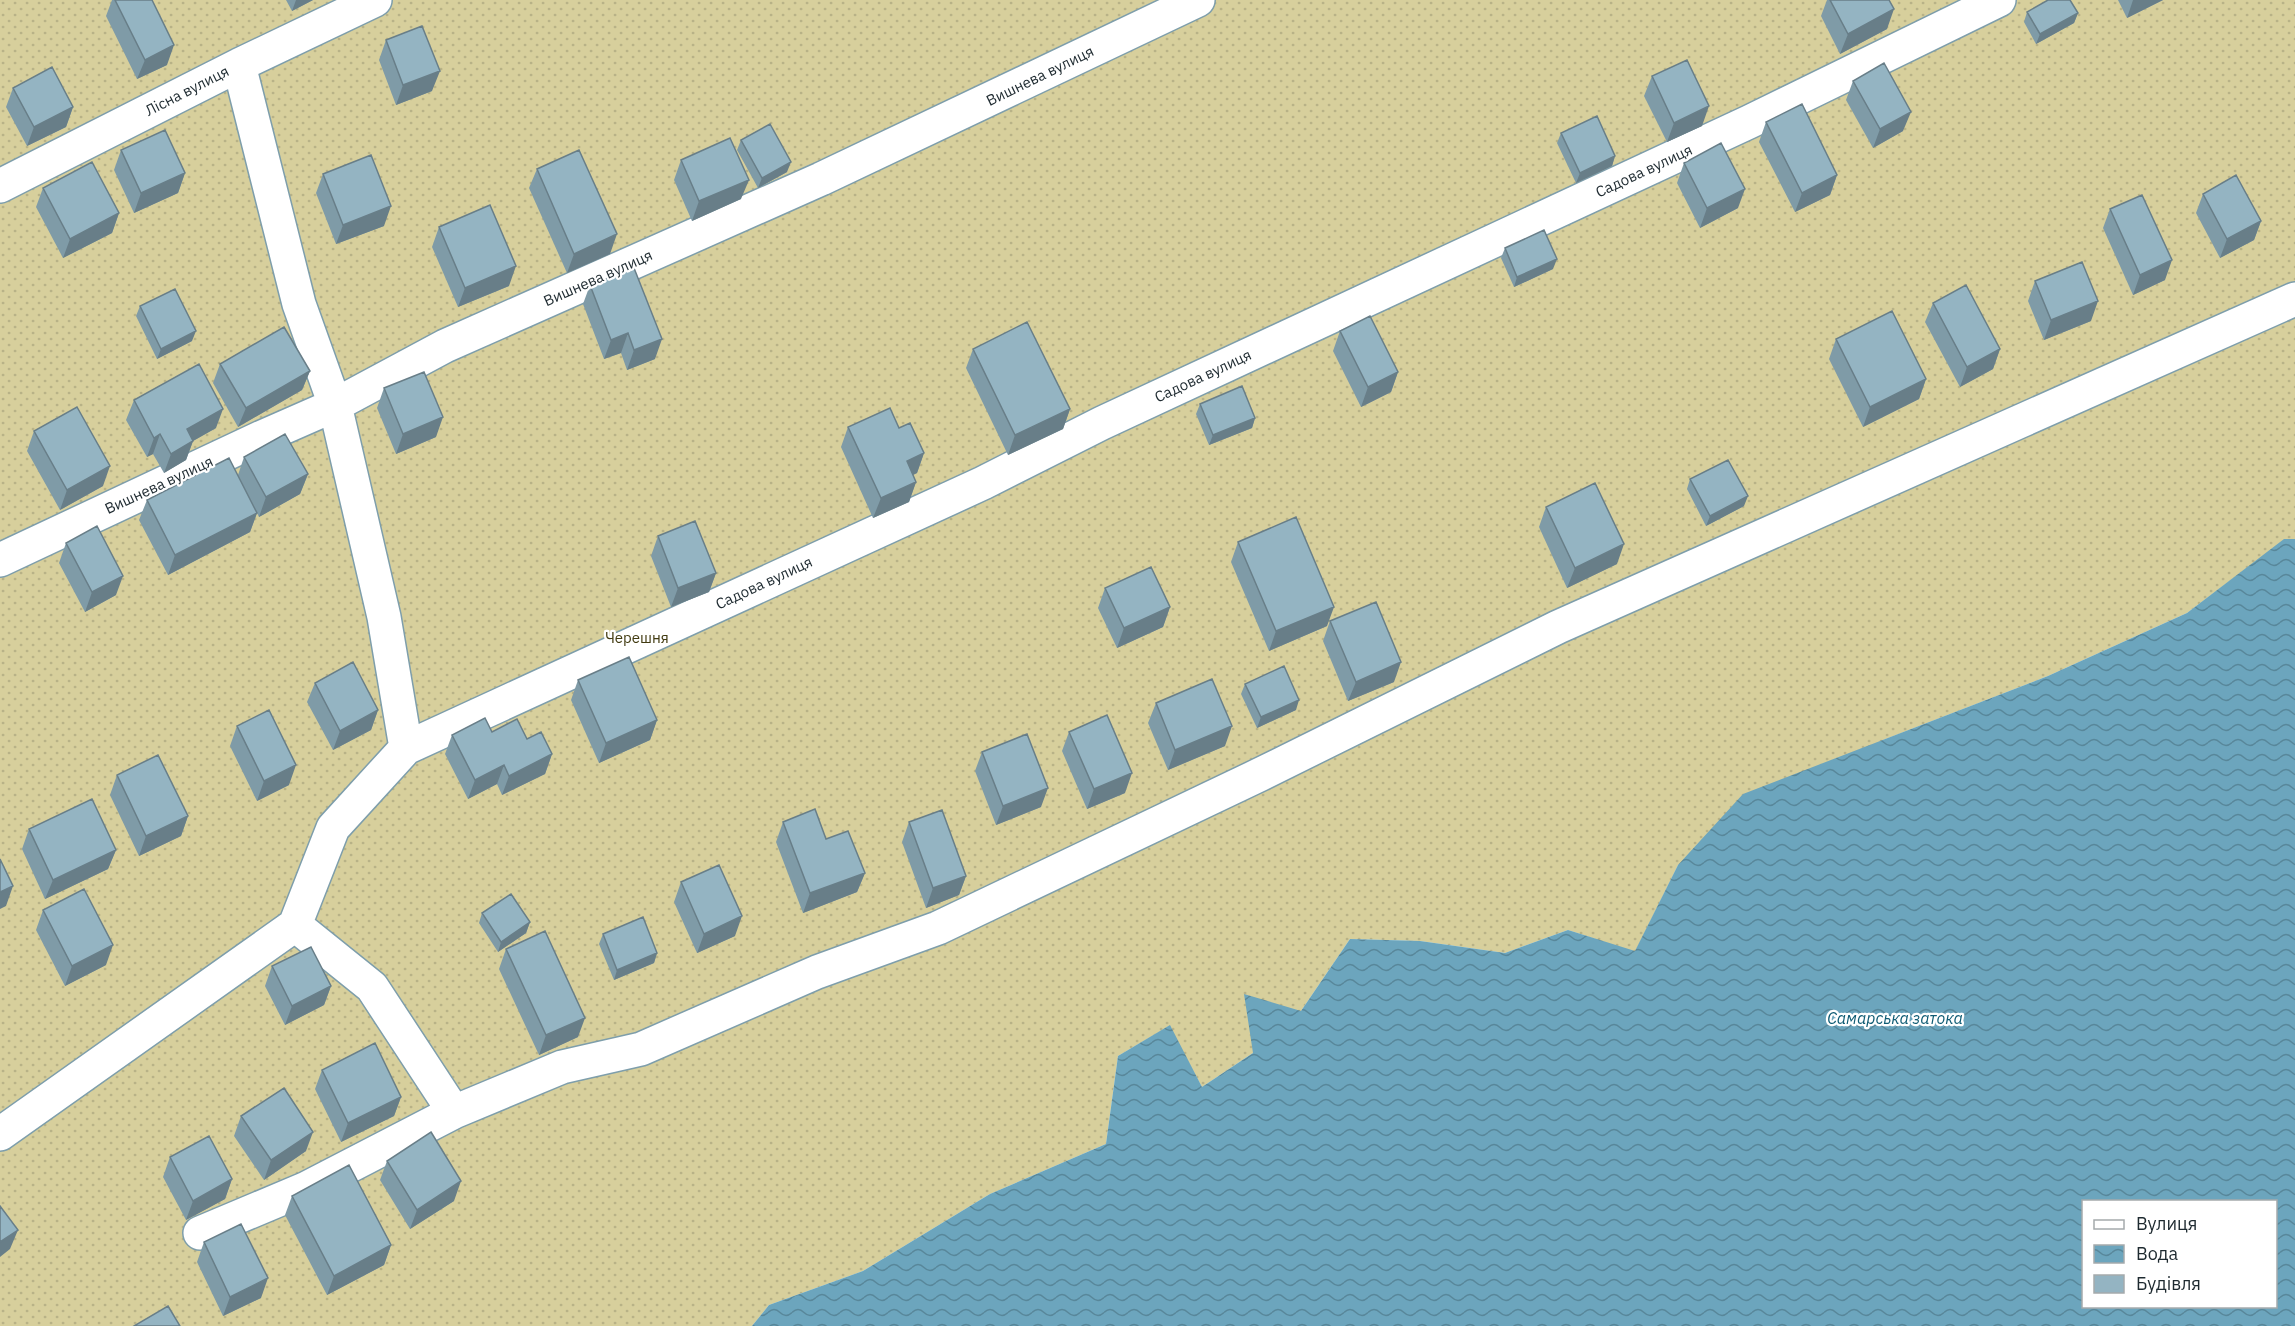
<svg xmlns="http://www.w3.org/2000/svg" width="2295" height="1326" font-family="'IBM Plex Sans',sans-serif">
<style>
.garden{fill:url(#garden-dots)}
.water{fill:url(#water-waves);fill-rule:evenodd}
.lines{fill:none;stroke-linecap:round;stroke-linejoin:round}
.minor-casing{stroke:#7e9eab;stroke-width:36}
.minor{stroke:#fff;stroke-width:33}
.wall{fill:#7f9ba7}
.shaded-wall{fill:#687e88}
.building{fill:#94b4c2;stroke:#687e88;stroke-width:1.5}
.labels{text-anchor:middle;stroke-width:4.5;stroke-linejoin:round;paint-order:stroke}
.street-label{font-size:15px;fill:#1e2a30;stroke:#fff}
.park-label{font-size:15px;fill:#413a10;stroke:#fff}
.water-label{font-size:16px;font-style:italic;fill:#0e5b74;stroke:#fff}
</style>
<defs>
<pattern id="garden-dots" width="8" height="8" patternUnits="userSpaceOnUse" patternTransform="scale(1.5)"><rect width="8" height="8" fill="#d7cf9c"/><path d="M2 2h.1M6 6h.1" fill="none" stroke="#b8b287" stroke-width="1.8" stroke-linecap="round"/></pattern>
<pattern id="water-waves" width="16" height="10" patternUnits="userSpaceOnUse" patternTransform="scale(1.5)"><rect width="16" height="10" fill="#6ca5bd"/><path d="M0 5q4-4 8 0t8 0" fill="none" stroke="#58879a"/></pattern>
</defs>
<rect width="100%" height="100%" fill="#cbecfb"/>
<!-- garden -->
<path class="garden" d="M0 0H2295V539L2284 540 2187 613 2048 676 1883 740 1678 865 1635 952 1568 930 1505 953 1420 941 1350 939 1301 1011 1253 1053 1202 1087 1169 1026 1118 1056 1106 1144 990 1194 863 1271 769 1305 752 1326H0Z"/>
<!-- water -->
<path class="water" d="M2284 539H2295V1326H752L769 1305 863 1271 990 1194 1106 1144 1118 1056 1170 1025 1202 1087 1253 1053 1244 994 1301 1011 1350 939 1420 941 1505 953 1568 930 1635 951 1678 865 1743 794 2048 676 2187 613ZM2084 1202H2276V1306H2084Z"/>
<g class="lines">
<!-- minor casing -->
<g class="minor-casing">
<path id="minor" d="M239 65 299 304 335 405 384 617 406 748 333 828 295 925 372 987 454 1112
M0 186 239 65 375 0
M0 560 262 437 335 405 445 346 821 179 1198 0
M406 748 983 483 1102 423 1749 122 1999 0
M0 1134 295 925
M200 1233 307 1188 454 1112 562 1067 641 1049 817 972 938 928 1259 775 1558 627 2295 299"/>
</g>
<!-- minor -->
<use href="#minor" class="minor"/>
</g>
<!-- wall -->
<path class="wall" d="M112 0H152L167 65 137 79 106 16Z
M286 0H313L292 11Z
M1827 0H1889L1887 29 1840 54 1821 16Z
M2118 0H2163L2127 18Z
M2027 12 2078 13 2074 23 2036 44 2024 22Z
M386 40 432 91 396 105 379 60Z
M1652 76 1702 126 1667 142 1644 96Z
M1853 81 1903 131 1873 148 1846 100Z
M13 88 73 107 66 127 27 146 6 107Z
M1766 122 1837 175 1830 195 1795 212 1759 142Z
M1561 133 1615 156 1612 166 1576 183 1557 143Z
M741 140 787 172 758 188 737 150Z
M121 150 185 173 178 193 134 213 114 170Z
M681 160 741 199 692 221 674 180Z
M1684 163 1738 208 1700 228 1677 183Z
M537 169 610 254 567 273 529 188Z
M323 174 384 226 336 244 316 193Z
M43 188 119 213 112 233 63 258 36 207Z
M2203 194 2261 221 2254 240 2220 258 2196 213Z
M2110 209 2165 280 2133 295 2103 228Z
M439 227 509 286 458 307 432 247Z
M1505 248 1553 269 1514 287 1501 258Z
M2035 281 2091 321 2044 340 2028 301Z
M590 285 655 359 627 370 621 353 604 359 583 304Z
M1933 303 2000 349 1993 369 1960 387 1925 322Z
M140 306 192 341 157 359 136 316Z
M1340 331 1398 372 1391 392 1361 407 1333 351Z
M1836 339 1926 379 1919 399 1863 427 1829 359Z
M973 349 1070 409 1063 429 1008 455 966 368Z
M220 364 310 371 302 390 238 427 213 383Z
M384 388 436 437 396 454 377 408Z
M134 400 216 428 193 441 186 460 164 473 153 454 147 457 126 420Z
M1200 404 1255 418 1252 428 1209 445 1196 414Z
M848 427 899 428 924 453 917 473 913 475 916 482 909 502 873 518 841 447Z
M34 431 103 486 60 510 27 451Z
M244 457 308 474 300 494 259 517 257 513 250 532 168 575 139 520 147 500 238 475Z
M1690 479 1744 506 1706 526 1687 489Z
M1546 507 1617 564 1567 588 1539 527Z
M658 536 716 573 709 592 671 607 651 556Z
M1238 542 1327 626 1269 651 1231 562Z
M66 543 116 595 85 612 59 563Z
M1105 588 1170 607 1163 627 1117 648 1098 608Z
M1330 621 1394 682 1348 701 1323 641Z
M578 680 657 720 650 740 599 763 571 700Z
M315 683 378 710 371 730 333 750 307 702Z
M1245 684 1296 710 1257 728 1241 694Z
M1156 703 1225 746 1168 770 1148 723Z
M237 726 289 785 257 801 230 746Z
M492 732 527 739 552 754 545 774 502 795 497 784 468 799 445 754 452 735Z
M1069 732 1125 793 1087 809 1062 751Z
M982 752 1041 807 996 825 975 771Z
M117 775 188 816 181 836 139 856 110 795Z
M783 822 826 839 865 873 857 892 803 913 776 842Z
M909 822 966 876 959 895 926 908 902 842Z
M29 829 116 850 108 869 45 899 22 849Z
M681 882 735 936 697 953 674 902Z
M43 910 106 965 65 986 36 930Z
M482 913 530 922 526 933 498 952 479 923Z
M603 934 657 953 654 963 614 980 599 944Z
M506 949 578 1037 539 1055 499 969Z
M272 966 331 986 324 1005 285 1025 265 986Z
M322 1070 401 1097 394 1116 341 1142 315 1089Z
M241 1116 306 1151 264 1180 234 1136Z
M170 1157 232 1179 225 1199 186 1220 163 1177Z
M387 1161 454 1201 410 1229 380 1180Z
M292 1196 391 1245 384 1265 327 1295 285 1215Z
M204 1242 261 1298 223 1316 197 1262Z"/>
<!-- shaded-wall -->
<path class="shaded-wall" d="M296 0H313L292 11Z
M2133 0H2163L2127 18Z
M1894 9 1887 29 1840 54 1848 34Z
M2078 13 2074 23 2036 44 2040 34Z
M174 45 167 65 137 79 145 60Z
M440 71 432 91 396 105 403 85Z
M1709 106 1702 126 1667 142 1674 123Z
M73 107 66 127 27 146 34 127Z
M1911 112 1903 131 1873 148 1880 129Z
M1615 156 1612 166 1576 183 1580 173Z
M791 162 787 172 758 188 762 178Z
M185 173 178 193 134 213 141 193Z
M1837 175 1830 195 1795 212 1802 193Z
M749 180 741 199 692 221 699 201Z
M1745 189 1738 208 1700 228 1707 208Z
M391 206 384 226 336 244 343 225Z
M119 213 112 233 63 258 70 239Z
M2261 221 2254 240 2220 258 2227 239Z
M617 234 610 254 567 273 574 254Z
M1557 259 1553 269 1514 287 1517 277Z
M2172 260 2165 280 2133 295 2140 275Z
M516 266 509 286 458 307 465 288Z
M2098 301 2091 321 2044 340 2051 320Z
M196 331 192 341 157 359 161 349Z
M628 333 621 353 604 359 611 340Z
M662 339 655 359 627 370 634 350Z
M2000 349 1993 369 1960 387 1967 367Z
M310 371 302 390 238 427 246 408Z
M1398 372 1391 392 1361 407 1368 387Z
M1926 379 1919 399 1863 427 1870 407Z
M223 409 216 428 193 441 186 460 164 473 171 454 187 429Z
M1070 409 1063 429 1008 455 1015 435Z
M443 417 436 437 396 454 403 434Z
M1255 418 1252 428 1209 445 1213 435Z
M160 434 153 454 147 457 154 438Z
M924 453 917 473 900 481 907 461Z
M110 466 103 486 60 510 67 490Z
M308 474 300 494 259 517 266 497Z
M916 482 909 502 873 518 881 498Z
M1748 496 1744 506 1706 526 1710 516Z
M257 513 250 532 168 575 175 555Z
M1624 544 1617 564 1567 588 1575 568Z
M716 573 709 592 671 607 678 588Z
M123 576 116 595 85 612 92 592Z
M1170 607 1163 627 1117 648 1124 628Z
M1334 607 1327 626 1269 651 1276 631Z
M1401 662 1394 682 1348 701 1356 682Z
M1299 700 1296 710 1257 728 1261 717Z
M378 710 371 730 333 750 340 731Z
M657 720 650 740 599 763 606 743Z
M1232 726 1225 746 1168 770 1175 750Z
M552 754 545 774 502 795 509 776Z
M296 765 289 785 257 801 264 781Z
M504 765 497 784 468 799 475 780Z
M1132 773 1125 793 1087 809 1094 789Z
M1048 788 1041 807 996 825 1003 806Z
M188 816 181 836 139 856 146 836Z
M116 850 108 869 45 899 53 880Z
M865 873 857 892 803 913 810 893Z
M966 876 959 895 926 908 933 888Z
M13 886 6 906 0 909V892Z
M742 916 735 936 697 953 704 934Z
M530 922 526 933 498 952 501 942Z
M113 945 106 965 65 986 72 966Z
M657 953 654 963 614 980 617 970Z
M331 986 324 1005 285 1025 292 1006Z
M585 1018 578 1037 539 1055 546 1035Z
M401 1097 394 1116 341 1142 348 1123Z
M313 1132 306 1151 264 1180 271 1160Z
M232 1179 225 1199 186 1220 193 1201Z
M461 1181 454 1201 410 1229 417 1210Z
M18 1230 10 1249 0 1257V1242Z
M391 1245 384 1265 327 1295 334 1276Z
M268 1278 261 1298 223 1316 230 1297Z"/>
<!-- building -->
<path class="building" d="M115 0H152L174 45 145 60Z
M1830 0H1889L1894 9 1848 34Z
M2048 0H2070L2078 13 2040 34 2027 12Z
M422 26 440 71 403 85 386 40Z
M1687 60 1709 106 1674 123 1652 76Z
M1884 63 1911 112 1880 129 1853 81Z
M52 67 73 107 34 127 13 88Z
M1802 104 1837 175 1802 193 1766 122Z
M1597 116 1615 156 1580 173 1561 133Z
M770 124 791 162 762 178 741 140Z
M165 130 185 173 141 193 121 150Z
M730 138 749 180 699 201 681 160Z
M1721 143 1745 189 1707 208 1684 163Z
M579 150 617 234 574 254 537 169Z
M371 155 391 206 343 225 323 174Z
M92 162 119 213 70 239 43 188Z
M2236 175 2261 221 2227 239 2203 194Z
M2142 195 2172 260 2140 275 2110 209Z
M490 205 516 266 465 288 439 227Z
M1544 230 1557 259 1517 277 1505 248Z
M2082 262 2098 301 2051 320 2035 281Z
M634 268 662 339 634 350 628 333 611 340 590 285Z
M1966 285 2000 349 1967 367 1933 303Z
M175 289 196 331 161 349 140 306Z
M1892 311 1926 379 1870 407 1836 339Z
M1370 316 1398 372 1368 387 1340 331Z
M1027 322 1070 409 1015 435 973 349Z
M284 327 310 371 246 408 220 364Z
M199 364 223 409 187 429 193 441 171 454 160 434 154 438 134 400Z
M424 372 443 417 403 434 384 388Z
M1242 386 1255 418 1213 435 1200 404Z
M77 407 110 466 67 490 34 431Z
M890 408 899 428 910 423 924 453 907 461 916 482 881 498 848 427Z
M285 434 308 474 266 497 244 457Z
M229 458 257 513 175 555 147 500Z
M1728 460 1748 496 1710 516 1690 479Z
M1595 483 1624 544 1575 568 1546 507Z
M1296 517 1334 607 1276 631 1238 542Z
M695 521 716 573 678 588 658 536Z
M97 526 123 576 92 592 66 543Z
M1151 567 1170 607 1124 628 1105 588Z
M1376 602 1401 662 1356 682 1330 621Z
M629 657 657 720 606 743 578 680Z
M353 662 378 710 340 731 315 683Z
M1284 666 1299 700 1261 717 1245 684Z
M1212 679 1232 726 1175 750 1156 703Z
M269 710 296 765 264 781 237 726Z
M1107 715 1132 773 1094 789 1069 732Z
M485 718 492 732 517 719 527 739 541 732 552 754 509 776 504 765 475 780 452 735Z
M1027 734 1048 788 1003 806 982 752Z
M158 755 188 816 146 836 117 775Z
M92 799 116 850 53 880 29 829Z
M815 809 826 839 848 831 865 873 810 893 783 822Z
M942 810 966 876 933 888 909 822Z
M0 859 13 886 0 892Z
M719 865 742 916 704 934 681 882Z
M84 889 113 945 72 966 43 910Z
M511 894 530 922 501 942 482 913Z
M643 917 657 953 617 970 603 934Z
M545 931 585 1018 546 1035 506 949Z
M311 947 331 986 292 1006 272 966Z
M375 1043 401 1097 348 1123 322 1070Z
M284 1088 313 1132 271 1160 241 1116Z
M431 1132 461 1181 417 1210 387 1161Z
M209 1136 232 1179 193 1201 170 1157Z
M349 1165 391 1245 334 1276 292 1196Z
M0 1206 18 1230 0 1242Z
M241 1224 268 1278 230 1297 204 1242Z
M168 1306 180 1326H134Z"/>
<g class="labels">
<!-- street labels -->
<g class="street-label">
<text transform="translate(1040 76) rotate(-26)" y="5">Вишнева вулиця</text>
<text transform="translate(187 91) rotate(-27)" y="5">Лісна вулиця</text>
<text transform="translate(1644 171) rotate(-25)" y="5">Садова вулиця</text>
<text transform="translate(598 278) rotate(-24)" y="5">Вишнева вулиця</text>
<text transform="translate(1203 376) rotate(-25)" y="5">Садова вулиця</text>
<text transform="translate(159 485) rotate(-25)" y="5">Вишнева вулиця</text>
<text transform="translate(764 583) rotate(-25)" y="5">Садова вулиця</text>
</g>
<!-- park labels -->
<g class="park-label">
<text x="637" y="643">Черешня</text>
</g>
<!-- water labels -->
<g class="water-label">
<text x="1895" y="1024">Самарська затока</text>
</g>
</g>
<!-- legend -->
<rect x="2082" y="1200" width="195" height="108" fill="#ffffff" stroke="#a5aaac" stroke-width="1.5"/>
<rect x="2094" y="1220" width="30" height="9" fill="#ffffff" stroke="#a5aaac" stroke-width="1.5"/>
<text x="2136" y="1230" font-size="18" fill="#1e2a30">Вулиця</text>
<rect x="2094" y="1245" width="30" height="18" fill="url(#water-waves)" stroke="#a5aaac" stroke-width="1.5"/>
<text x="2136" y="1260" font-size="18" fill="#1e2a30">Вода</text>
<rect x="2094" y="1275" width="30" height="18" fill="#94b4c2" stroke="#a5aaac" stroke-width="1.5"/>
<text x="2136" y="1290" font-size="18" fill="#1e2a30">Будівля</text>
</svg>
